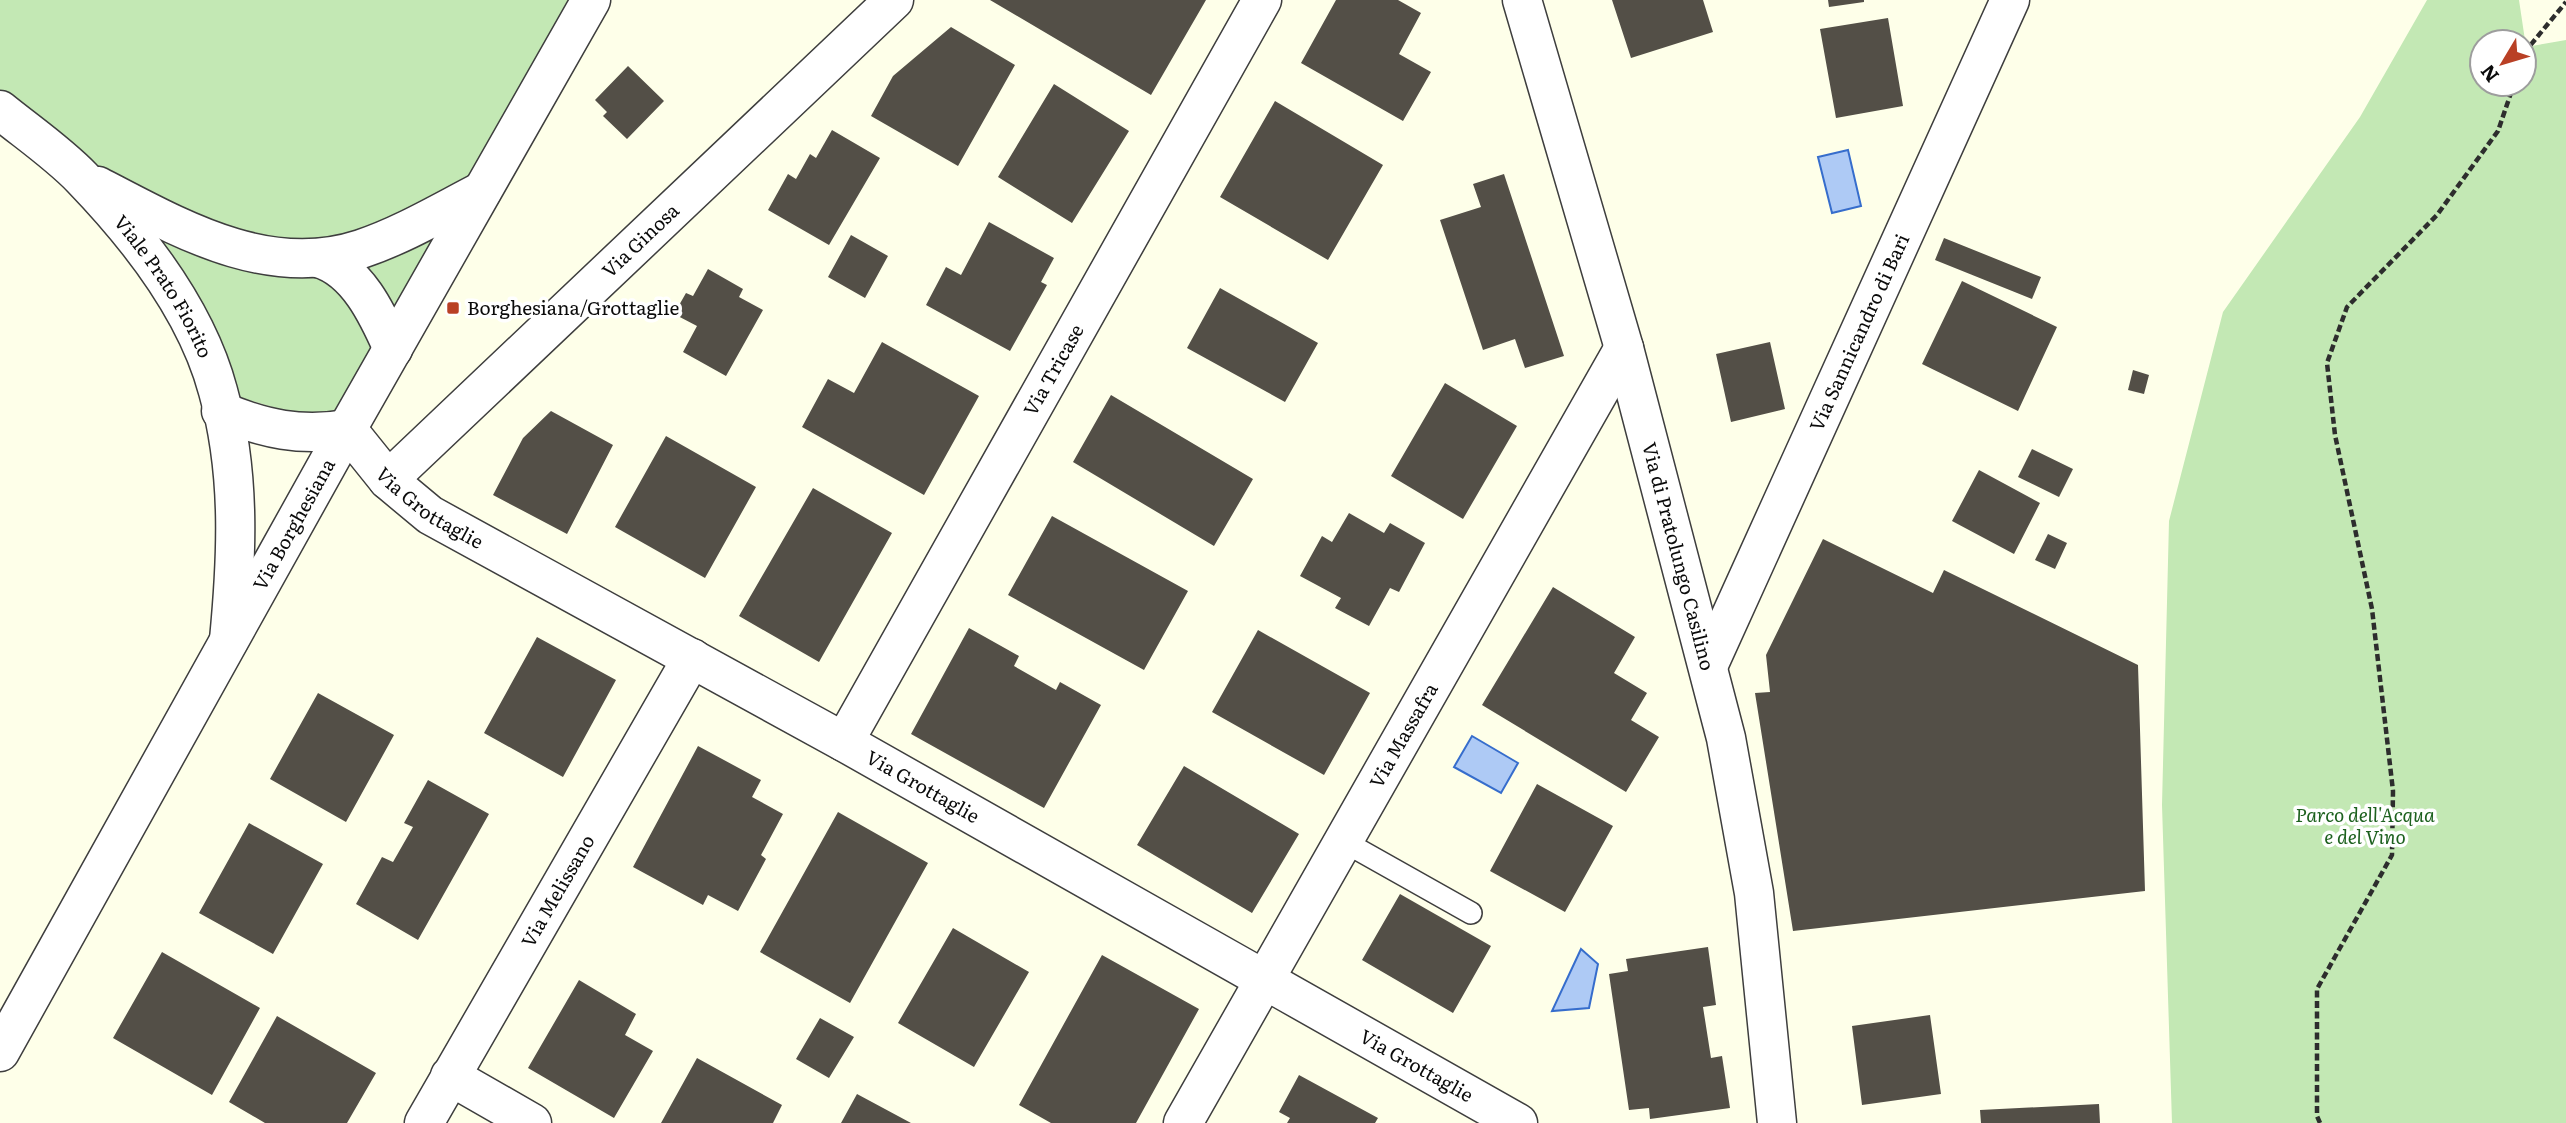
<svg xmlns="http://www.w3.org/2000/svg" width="2566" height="1123" font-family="Literata,serif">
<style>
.green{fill:#c3e8b4;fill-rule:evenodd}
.water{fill:#aecaf5;stroke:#366dcc;stroke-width:2}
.building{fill:#534f47}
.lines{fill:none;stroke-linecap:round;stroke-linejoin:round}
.service-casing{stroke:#3e3e3e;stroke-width:24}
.minor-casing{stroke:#3e3e3e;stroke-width:41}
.tertiary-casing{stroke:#3e3e3e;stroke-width:41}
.path{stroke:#2d2d2d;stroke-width:4.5;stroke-dasharray:7 3.5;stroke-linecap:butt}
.service{stroke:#fff;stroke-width:21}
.minor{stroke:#fff;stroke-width:38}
.tertiary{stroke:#fff;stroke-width:38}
.poi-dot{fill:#b94025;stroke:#fff;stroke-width:2.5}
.labels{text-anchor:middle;stroke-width:7;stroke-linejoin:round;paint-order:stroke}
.street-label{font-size:19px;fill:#0b0b0b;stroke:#fff}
.poi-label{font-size:19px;fill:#0b0b0b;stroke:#fff;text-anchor:start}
.park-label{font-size:19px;font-style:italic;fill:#1d611e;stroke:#fff}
</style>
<rect width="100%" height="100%" fill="#feffe9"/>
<!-- green -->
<path class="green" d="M0 0H591L347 429 218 391 81 176 0 110Z
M2427 0H2519L2526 47 2566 40V1123H2172L2162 805 2169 521 2223 312 2360 117ZM2524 42V84H2482V42Z"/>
<!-- water -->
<path class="water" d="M1848 150 1861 206 1832 213 1818 157Z
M1472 736 1518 763 1501 793 1454 767Z
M1581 949 1598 964 1589 1008 1552 1011Z"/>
<!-- building -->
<path class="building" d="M990 0H1206L1151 95Z
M1336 0H1398L1421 13 1399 54 1431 72 1403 121 1301 63Z
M1612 0H1703L1713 32 1631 58Z
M1828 0H1864V2L1829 7Z
M1888 18 1903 106 1836 118 1820 29Z
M951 27 1015 65 958 166 871 116 893 76Z
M628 66 664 101 627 139 603 116 607 112 595 100Z
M1054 84 1129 131 1072 223 998 177Z
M1275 101 1383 165 1328 260 1220 197Z
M832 130 880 158 829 245 768 210 788 174 796 179 810 154 816 158Z
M1504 174 1564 356 1525 368 1515 339 1483 350 1440 220 1481 207 1473 184Z
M989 222 1054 258 1041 282 1047 285 1010 351 926 305 946 267 961 275Z
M851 235 888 256 865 298 828 277Z
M1944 238 2041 277 2032 299 1935 260Z
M708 269 743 289 739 297 763 310 726 376 683 352 697 326 674 314 686 293 693 296Z
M1962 281 2057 327 2018 411 1922 364Z
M1220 288 1318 343 1285 402 1187 348Z
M882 342 979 396 924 495 802 427 828 379 854 393Z
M1770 342 1785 409 1731 422 1716 354Z
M2133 370 2149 375 2144 394 2128 390Z
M1445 383 1517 426 1463 519 1391 476Z
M1111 395 1253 479 1214 546 1073 462Z
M551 411 613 445 567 534 493 495 523 438Z
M666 436 756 487 705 578 615 527Z
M2032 449 2073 469 2059 497 2018 477Z
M1979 470 2040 503 2014 554 1952 521Z
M813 488 892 533 819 662 739 616Z
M1349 513 1384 533 1390 523 1425 543 1399 592 1390 588 1369 626 1335 608 1341 598 1300 576 1322 536 1332 542Z
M1052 516 1188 591 1144 670 1008 595Z
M2048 534 2067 543 2055 569 2035 560Z
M1823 539 1933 593 1944 570 2138 665 2145 891 1793 931 1755 693 1770 692 1766 655Z
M1553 587 1635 637 1614 673 1647 693 1631 720 1659 737 1626 792 1482 705Z
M969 628 1019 656 1014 666 1056 690 1060 682 1101 705 1044 808 911 734Z
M1258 630 1370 693 1324 775 1212 712Z
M537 637 616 680 563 777 484 733Z
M318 693 394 735 346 822 270 779Z
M698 746 761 780 752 797 783 814 761 855 766 859 738 911 708 895 703 905 633 867Z
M1184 766 1299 834 1252 913 1137 845Z
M428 780 489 814 418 940 356 904 382 857 393 862 413 827 404 823Z
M1537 784 1613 826 1565 912 1490 871Z
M838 812 928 863 850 1003 760 952Z
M249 823 323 864 273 954 199 913Z
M1400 894 1491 946 1453 1013 1362 960Z
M953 928 1029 972 974 1067 898 1023Z
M1708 947 1716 1005 1703 1007 1711 1058 1722 1056 1730 1108 1650 1119 1649 1108 1629 1110 1609 974 1628 971 1626 959Z
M162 952 260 1008 212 1095 113 1038Z
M1102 955 1199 1009 1136 1123H1051L1019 1105Z
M579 980 636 1014 625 1035 653 1051 614 1118 528 1068Z
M1930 1015 1941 1094 1862 1105 1852 1026Z
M277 1016 376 1073 347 1123H265L229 1102Z
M820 1018 854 1037 829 1078 796 1059Z
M697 1058 782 1105 773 1123H661Z
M1299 1075 1378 1118 1375 1123H1287L1290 1118 1279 1112Z
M857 1094 911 1123H841Z
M2099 1104 2100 1123H1981L1980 1110Z"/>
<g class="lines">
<!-- service casing -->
<g class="service-casing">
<path id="service" d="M1343 841 1471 913"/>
</g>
<!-- minor casing -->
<g class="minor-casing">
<g id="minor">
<path id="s1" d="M1522 0 1624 348 1726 738 1754 893 1777 1123"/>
<path id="s2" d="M0 110C27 132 58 153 82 178 138 236 197 312 218 391 241 473 237 557 229 640"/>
<path d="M98 186C179 228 267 280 361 249 403 235 443 211 482 191"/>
<path d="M318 258C357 269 378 315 393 349"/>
<path id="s3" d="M221 411C264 429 301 437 347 429L388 480 430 515 844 742 1518 1123"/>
<path id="s4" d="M388 480 894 0"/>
<path id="s5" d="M1709 664 2010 0"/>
<path id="s6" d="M844 742 1262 0"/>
<path d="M450 1076 532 1123"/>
<path id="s7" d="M424 1123 692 658"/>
<path id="s8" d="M1183 1123 1624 348"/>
</g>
</g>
<!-- tertiary casing -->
<g class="tertiary-casing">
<g id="tertiary">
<path id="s9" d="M0 1052 347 429 591 0"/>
</g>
</g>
<!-- path -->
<path class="path" d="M2524 53 2566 2
M2320 1123 2317 1116V989L2392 855 2393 791 2372 609 2335 435 2327 363 2347 307 2437 215 2498 131 2514 84"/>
<!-- service -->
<use href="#service" class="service"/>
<!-- minor -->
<use href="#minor" class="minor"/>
<!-- tertiary -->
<use href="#tertiary" class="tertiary"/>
</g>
<!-- markers -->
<rect class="poi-dot" x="446" y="301" width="14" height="14" rx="3.5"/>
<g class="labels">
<!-- street labels -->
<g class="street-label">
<text dy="7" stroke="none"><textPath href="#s4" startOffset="348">Via Ginosa</textPath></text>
<text dy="7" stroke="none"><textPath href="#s2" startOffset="243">Viale Prato Fiorito</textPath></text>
<text dy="7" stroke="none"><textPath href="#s5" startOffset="364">Via Sannicandro di Bari</textPath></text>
<text dy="7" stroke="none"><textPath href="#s6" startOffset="427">Via Tricase</textPath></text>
<text dy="7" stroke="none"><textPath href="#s3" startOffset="245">Via Grottaglie</textPath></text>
<text dy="7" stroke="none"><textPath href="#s9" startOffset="604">Via Borghesiana</textPath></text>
<text dy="7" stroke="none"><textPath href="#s1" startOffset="578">Via di Pratolungo Casilino</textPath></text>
<text dy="7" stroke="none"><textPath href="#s8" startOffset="446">Via Massafra</textPath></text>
<text dy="7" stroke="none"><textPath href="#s3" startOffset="812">Via Grottaglie</textPath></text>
<text dy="7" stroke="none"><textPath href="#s7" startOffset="268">Via Melissano</textPath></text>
<text dy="7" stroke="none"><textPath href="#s3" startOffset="1379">Via Grottaglie</textPath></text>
</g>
<!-- poi labels -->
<g class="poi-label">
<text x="467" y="315">Borghesiana/Grottaglie</text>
</g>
<!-- park labels -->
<g class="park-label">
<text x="2365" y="822">Parco dell'Acqua<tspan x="2365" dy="22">e del Vino</tspan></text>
</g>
</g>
<!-- north arrow -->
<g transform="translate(2503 63) rotate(232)"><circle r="33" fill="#ffffff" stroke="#9d9d9d" stroke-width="2"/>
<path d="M0-5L12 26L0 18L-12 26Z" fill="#b94025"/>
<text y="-10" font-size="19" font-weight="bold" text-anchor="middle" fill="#0b0b0b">N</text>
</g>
</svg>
